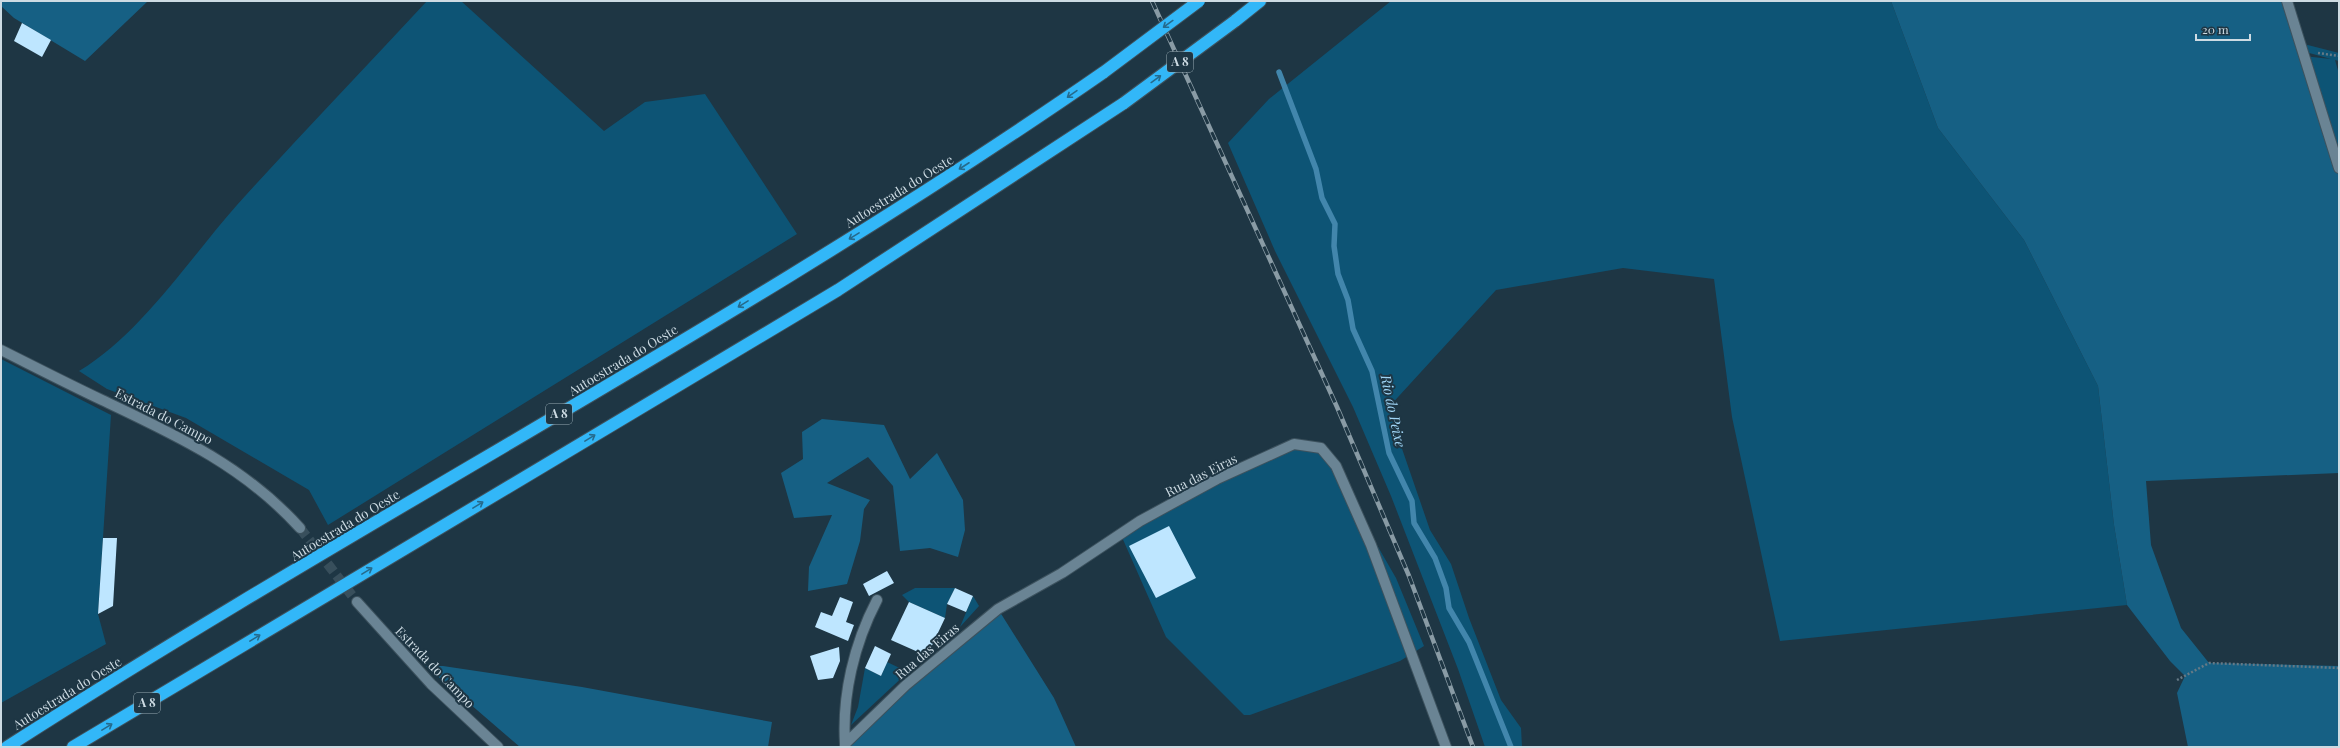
<svg xmlns="http://www.w3.org/2000/svg" width="2340" height="748" font-family="'Playfair Display',serif">
<style>
.green{fill:#0d5475}
.forest{fill:#166084}
.lines{fill:none;stroke-linecap:round;stroke-linejoin:round}
.stream{stroke:#4286ac;stroke-width:5.5}
.building{fill:#bee6ff}
.minor-tunnel{stroke:#384f5c;stroke-width:10;stroke-dasharray:10 5;stroke-linecap:butt}
.minor-casing{stroke:#3d525e;stroke-width:12}
.highway-casing{stroke:#3d525e;stroke-width:14}
.path{stroke:#667a86;stroke-width:2.5;stroke-dasharray:2 2;stroke-linecap:butt}
.minor{stroke:#6a8494;stroke-width:10}
.highway{stroke:#32b7f8;stroke-width:12}
.rail-casing{stroke:#899ba5;stroke-width:4.5}
.rail{stroke:#1e3644;stroke-width:3;stroke-dasharray:9;stroke-linecap:butt}
.highway-bridge-casing{stroke:#3d525e;stroke-width:14;stroke-linecap:butt}
.highway-bridge{stroke:#32b7f8;stroke-width:12}
.oneway{stroke:#266a8c}
.labels{text-anchor:middle;stroke-width:4;stroke-linejoin:round;paint-order:stroke}
.shield{fill:#1e3644;stroke:#98aab3;stroke-width:1}
.shield-label{font-size:12px;font-weight:bold;fill:#cddbe3}
.street-label{font-size:13px;fill:#cddbe3;stroke:#1e3644}
.water-label{font-size:14px;font-style:italic;fill:#9fd4f5;stroke:#1e3644}
</style>
<rect width="100%" height="100%" fill="#1e3644"/>
<!-- green -->
<path class="green" d="M427 1H461L604 131 645 102 705 94 797 234 328 525 309 490 186 418 107 389 79 371C140 335 190 258 237 205 299 136 364 69 427 1Z
M1391 1H1891L1938 128 2024 240 2098 386 2114 525 2127 605 1780 641 1732 417 1714 279 1623 268 1496 290 1388 408 1430 530 1451 564 1469 618 1501 700 1521 728 1522 747H1485L1458 669 1391 496 1353 407 1275 251 1228 143 1269 99Z
M2300 43 2339 53V61L2335 60 2339 74V168L2303 56 2331 59 2302 51Z
M1 359 111 415 98 614 106 644 1 703Z
M1294 444 1321 448 1396 578 1424 646 1400 661 1250 715H1244L1166 637 1121 535Z
M915 588H955L947 604 945 618 909 602 902 595Z
M973 596 979 606 960 627Z
M887 662 908 672 851 725 858 707 865 668 881 676Z"/>
<!-- forest -->
<path class="forest" d="M1 1H148L85 61 14 18 1 6Z
M1891 1H2287L2339 168V473L2146 481 2151 545 2181 628 2209 663 2339 666V747H2188L2177 693 2185 676 2170 661 2127 605 2114 525 2098 386 2024 240 1938 128Z
M822 419 884 425 910 479 937 453 963 500 965 530 958 557 930 548 900 551 893 486 868 457 827 483 870 500 864 509 860 541 847 584 808 591 809 567 832 515 794 518 781 473 803 459 802 432Z
M998 609 1054 698 1076 747H845V744Z
M426 666H443L582 687 772 722 768 747H520Z"/>
<g class="lines">
<!-- stream -->
<path class="stream" d="M1279 72 1316 169 1322 198 1335 224 1334 246 1338 274 1348 300 1353 329 1372 371 1389 453 1412 501 1414 523 1435 558 1446 588 1449 608 1469 642 1511 747"/>
</g>
<!-- building -->
<path class="building" d="M22 23 51 40 42 57 14 41Z
M1169 526 1196 578 1156 598 1129 546Z
M103 538H117L113 606 98 614Z
M887 571 894 583 869 596 863 584Z
M955 588 973 596 966 612 947 604Z
M840 597 853 602 846 622 854 625 848 641 815 627 821 612 832 616Z
M909 602 945 618 927 656 891 640Z
M875 646 891 654 881 676 865 668Z
M839 647 840 661 833 678 818 680 810 656Z"/>
<g class="lines">
<!-- minor-tunnel -->
<path class="minor-tunnel" d="M300 528 357 602"/>
<!-- minor casing -->
<g class="minor-casing">
<path id="minor" d="M2287 1 2339 168
M1 350C35 367 68 384 102 400 176 435 244 466 300 528
M357 602 431 684 498 747
M845 744C842 695 854 644 877 600
M845 747V744L906 685 998 609 1062 573 1140 521 1217 479 1294 444 1321 448 1336 466 1371 545 1446 747"/>
</g>
<!-- highway casing -->
<g class="highway-casing">
<path id="highway" d="M1235 21 1260 1
M7 747C368 515 751 317 1104 72
M73 747 838 290 1124 103"/>
</g>
<!-- path -->
<path class="path" d="M2318 53 2339 56
M2177 680 2209 663 2339 668"/>
<!-- minor -->
<use href="#minor" class="minor"/>
<!-- highway -->
<use href="#highway" class="highway"/>
<!-- rail casing -->
<g class="rail-casing">
<path id="rail" d="M1152 1 1337 407 1409 576 1473 747"/>
</g>
<!-- rail -->
<use href="#rail" class="rail"/>
<!-- highway-bridge casing -->
<g class="highway-bridge-casing">
<path id="highway-bridge" d="M1104 72 1199 1
M1124 103 1235 21"/>
</g>
<!-- highway-bridge -->
<use href="#highway-bridge" class="highway-bridge"/>
</g>
<!-- one-way arrows -->
<defs><path id="oneway-shaft" d="M-6 0H5M1.5-3L5.5 0L1.5 3" fill="none" stroke-width="1.6" stroke-linecap="round" stroke-linejoin="round"/></defs>
<g class="oneway">
<use href="#oneway-shaft" transform="translate(1168 24) rotate(144)"/>
<use href="#oneway-shaft" transform="translate(1156 79) rotate(-36)"/>
<use href="#oneway-shaft" transform="translate(1072 94) rotate(145)"/>
<use href="#oneway-shaft" transform="translate(964 166) rotate(147)"/>
<use href="#oneway-shaft" transform="translate(854 236) rotate(148)"/>
<use href="#oneway-shaft" transform="translate(743 304) rotate(148)"/>
<use href="#oneway-shaft" transform="translate(590 438) rotate(-31)"/>
<use href="#oneway-shaft" transform="translate(478 505) rotate(-31)"/>
<use href="#oneway-shaft" transform="translate(367 571) rotate(-31)"/>
<use href="#oneway-shaft" transform="translate(255 638) rotate(-31)"/>
<use href="#oneway-shaft" transform="translate(107 727) rotate(-31)"/>
</g>
<g class="labels">
<!-- shield labels -->
<g class="shield">
<rect x="1167" y="52" width="26" height="20" rx="3"/>
<rect x="546" y="404" width="26" height="20" rx="3"/>
<rect x="134" y="693" width="26" height="20" rx="3"/>
</g>
<g class="shield-label">
<text x="1180" y="66">A 8</text>
<text x="559" y="418">A 8</text>
<text x="147" y="707">A 8</text>
</g>
<!-- street labels -->
<g class="street-label">
<text transform="translate(899 191) rotate(-32)" y="5">Autoestrada do Oeste</text>
<text transform="translate(623 360) rotate(-31)" y="5">Autoestrada do Oeste</text>
<text transform="translate(164 416) rotate(27)" y="5">Estrada do Campo</text>
<text transform="translate(1201 475) rotate(-27)" y="5">Rua das Eiras</text>
<text transform="translate(345 525) rotate(-31)" y="5">Autoestrada do Oeste</text>
<text transform="translate(927 651) rotate(-40)" y="5">Rua das Eiras</text>
<text transform="translate(435 667) rotate(46)" y="5">Estrada do Campo</text>
<text transform="translate(67 693) rotate(-32)" y="5">Autoestrada do Oeste</text>
</g>
<!-- water labels -->
<g class="water-label">
<text transform="translate(1393 411) rotate(78)" y="5">Rio do Peixe</text>
</g>
</g>
<!-- border -->
<rect width="2340" height="748" fill="none" stroke="#cddbe3" stroke-width="4"/>
<!-- scale -->
<path d="M2196 34v6h54v-6" fill="none" stroke="#cddbe3" stroke-width="2"/>
<text x="2202" y="34" font-size="12" fill="#cddbe3" stroke="#1e3644" stroke-width="3" paint-order="stroke">20 m</text>
</svg>
